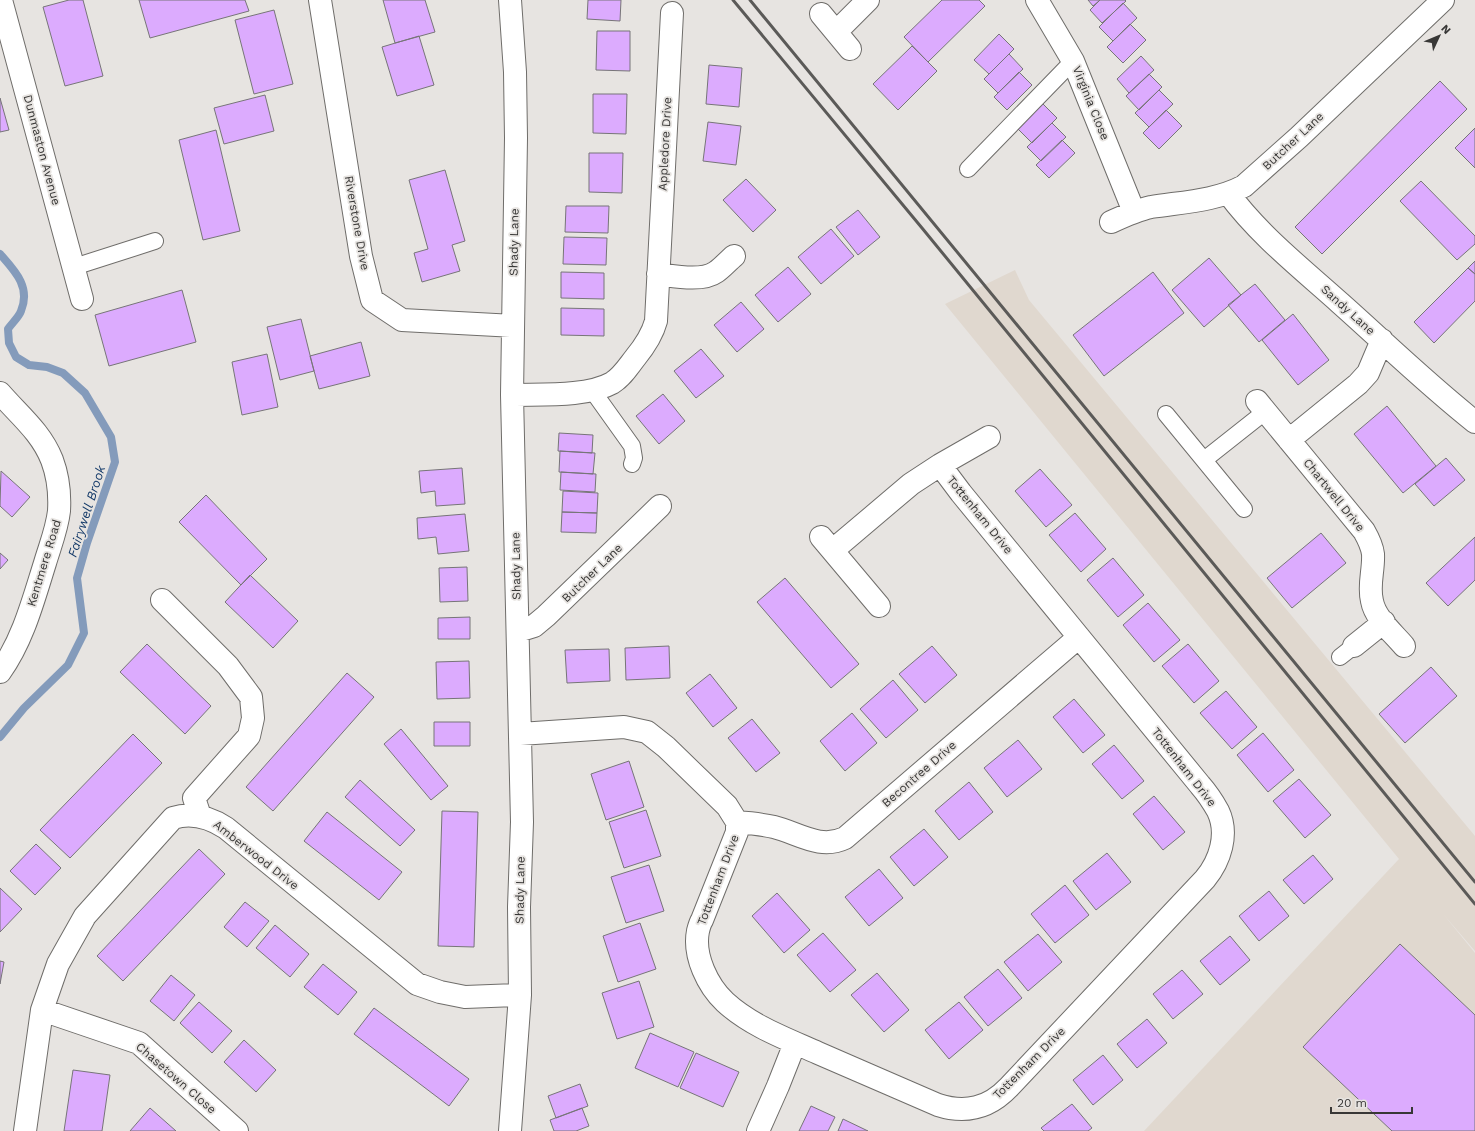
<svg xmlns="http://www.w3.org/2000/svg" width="1475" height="1131" font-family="'Work Sans',sans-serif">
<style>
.built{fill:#e0d8cf}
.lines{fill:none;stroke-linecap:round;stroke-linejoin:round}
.stream{stroke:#849bbb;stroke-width:8}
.building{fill:#dcabfe;stroke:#777578}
.service-casing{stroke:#6f6d6a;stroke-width:18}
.minor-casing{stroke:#6f6d6a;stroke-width:24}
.service{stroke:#fff;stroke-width:16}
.minor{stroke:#fff;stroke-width:22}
.rail{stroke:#5b5a58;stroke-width:3}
.labels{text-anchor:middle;stroke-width:3.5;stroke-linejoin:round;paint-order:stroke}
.street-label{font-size:12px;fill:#383736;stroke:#e7e4e1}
.water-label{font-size:13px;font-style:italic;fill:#143a69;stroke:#e7e4e1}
</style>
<rect width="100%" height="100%" fill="#e7e4e1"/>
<!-- built -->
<path class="built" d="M1015 270 1029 300 1475 836V951L1444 915 1475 953V1131H1144L1399 859 945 304Z"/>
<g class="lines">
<!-- stream -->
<path class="stream" d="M0 254C15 271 31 287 21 311 19 317 12 323 8 329L9 343 16 357 29 365 47 367 63 373 85 393 111 437 115 462 87 543 77 578 84 633 68 665 24 708 0 737"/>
</g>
<!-- building -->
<path class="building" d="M69 0H83L103 76 65 86 43 7Z
M139 0H245L249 11 150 38Z
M383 0H425L435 32 395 43Z
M588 0H621L620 21 587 19Z
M942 0H979L985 6 928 62 904 37Z
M1088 0H1100L1093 6Z
M1100 0H1125L1126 1 1102 23 1090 10Z
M1123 3 1137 18 1113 41 1099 27Z
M274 10 293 84 254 94 235 20Z
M1130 24 1146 40 1123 63 1107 47Z
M597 31H630V71L596 70Z
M999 34 1014 49 989 74 974 60Z
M419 36 434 85 397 96 382 47Z
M912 46 937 71 898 110 873 84Z
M1009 54 1023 69 998 93 984 79Z
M1141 56 1154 70 1129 93 1117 79Z
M709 65 742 68 739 107 706 104Z
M1019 72 1032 85 1007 110 994 97Z
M1149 74 1162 87 1139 110 1126 96Z
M1440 81 1467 109 1322 254 1295 227Z
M1159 90 1173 104 1149 127 1135 113Z
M593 94H627L626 134 593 133Z
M265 95 274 131 224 144 214 108Z
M0 98 9 130 0 132Z
M1042 103 1057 118 1032 143 1017 128Z
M1166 110 1182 126 1159 149 1143 133Z
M708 122 741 126 736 165 703 161Z
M1052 123 1066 137 1041 161 1027 147Z
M1475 128V168L1455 148Z
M216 130 240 231 203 240 179 140Z
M1062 140 1075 153 1049 178 1036 165Z
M589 153H623L622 193 589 192Z
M445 170 465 241 452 245 460 271 422 282 414 253 428 249 409 180Z
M746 179 776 210 753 232 723 200Z
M1421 181 1475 236V244L1457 260 1400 201Z
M566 206H609L608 233 565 232Z
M858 210 880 237 858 255 836 227Z
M831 229 854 256 821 284 798 257Z
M564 237 607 238 606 265 563 264Z
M1209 258 1241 295 1204 327 1172 290Z
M1475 261V274L1468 268Z
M788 267 811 294 778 322 755 295Z
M1468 268 1475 274V301L1434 343 1414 322Z
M561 272 604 273V299L561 298Z
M1153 272 1184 313 1104 376 1073 335Z
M1255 284 1285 320 1259 342 1228 305Z
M182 290 196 342 109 366 95 315Z
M741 302 764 329 737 352 714 325Z
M561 308 604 309V336L561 335Z
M1293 314 1329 360 1298 385 1262 340Z
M301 319 314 371 280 380 267 327Z
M361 342 370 376 319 389 310 356Z
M701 349 724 376 696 398 674 371Z
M267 354 278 407 242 415 232 362Z
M663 394 685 421 659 444 636 416Z
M1387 406 1436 466 1403 493 1354 434Z
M559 433 593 435 592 453 558 451Z
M560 451 595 453 593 474 559 472Z
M1446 458 1465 480 1434 506 1415 484Z
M462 468 465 504 436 506 435 491 421 493 419 471Z
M1040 469 1072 505 1046 527 1015 491Z
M1 471 30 497 12 517 0 506Z
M561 472 596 474 595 492 560 490Z
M563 491 598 493 597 513 562 512Z
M206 495 267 559 241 585 179 522Z
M562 512 597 513 596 533 561 532Z
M1075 513 1106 549 1081 572 1049 535Z
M465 514 469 551 438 554 436 537 418 539 417 518Z
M1321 533 1346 563 1292 608 1267 578Z
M1475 537V580L1448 606 1426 583Z
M0 553 8 560 0 569Z
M1113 558 1144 595 1118 617 1087 580Z
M467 567 468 601 440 602 439 568Z
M250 575 298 621 273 648 225 602Z
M785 578 859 664 831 688 757 602Z
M1148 603 1180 640 1154 662 1123 625Z
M470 617V639H438V618Z
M147 644 211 706 185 734 120 672Z
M1188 644 1219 681 1194 703 1162 666Z
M669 646 670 678 626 680 625 648Z
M932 646 957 675 925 703 899 674Z
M609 649 610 681 567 683 565 650Z
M469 661 470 698 437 699 436 662Z
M1431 667 1457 696 1405 743 1379 714Z
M347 673 374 697 273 811 246 787Z
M710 674 737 708 713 727 686 693Z
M893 680 918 710 886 738 860 709Z
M1226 691 1257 727 1232 749 1200 713Z
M1074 699 1105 735 1083 753 1053 717Z
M852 713 877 743 845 771 820 741Z
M752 719 780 753 756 772 728 738Z
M434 722H470V746H434Z
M401 729 448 786 431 800 384 744Z
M1263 733 1294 770 1268 792 1237 755Z
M133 734 162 763 70 858 40 830Z
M1018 740 1042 769 1007 797 984 768Z
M1114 745 1144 781 1122 799 1092 764Z
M629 761 644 807 606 820 591 774Z
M1299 779 1331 815 1305 838 1273 801Z
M360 780 415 830 400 846 345 797Z
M969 782 993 812 959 840 935 811Z
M1154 796 1185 832 1163 850 1133 814Z
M646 810 661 856 624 868 609 822Z
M442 811 478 812 474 947 438 946Z
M327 812 402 872 379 900 304 841Z
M924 829 948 857 914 886 890 857Z
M36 844 61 868 35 895 10 871Z
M199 849 225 874 123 981 97 956Z
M1107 853 1131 882 1096 910 1073 881Z
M1313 855 1333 879 1304 904 1283 880Z
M649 865 664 911 626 923 611 877Z
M879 869 903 898 869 926 845 897Z
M1065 885 1089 915 1055 943 1031 914Z
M0 888 22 909 0 932Z
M1269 891 1289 916 1259 941 1239 916Z
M777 893 810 930 784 953 752 916Z
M245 902 269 921 247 947 224 927Z
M640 923 656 969 618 982 603 936Z
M275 925 309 954 290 977 256 948Z
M823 933 856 970 830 992 797 955Z
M1038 934 1062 962 1028 991 1004 962Z
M1230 936 1250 960 1220 985 1200 961Z
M1400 944 1475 1015V1131H1392L1303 1047Z
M0 961 4 962 0 984Z
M323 964 357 992 338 1015 304 987Z
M998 969 1022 998 988 1026 964 997Z
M1182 970 1203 994 1173 1019 1153 994Z
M877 973 909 1010 884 1032 851 995Z
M171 975 195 995 174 1021 150 1001Z
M639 981 654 1027 617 1039 602 993Z
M199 1002 232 1031 212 1053 180 1023Z
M959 1002 983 1030 949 1059 925 1030Z
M374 1008 469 1079 449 1106 354 1034Z
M1147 1019 1167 1043 1137 1068 1117 1044Z
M650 1033 694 1052 678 1087 635 1068Z
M244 1040 276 1070 256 1092 224 1062Z
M696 1053 739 1072 723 1107 680 1088Z
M1103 1055 1123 1080 1093 1105 1073 1080Z
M73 1070 110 1075 102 1131H64Z
M580 1084 588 1106 556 1118 548 1096Z
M1072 1104 1092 1128 1088 1131H1044L1041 1128Z
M811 1106 835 1117 828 1131H799Z
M150 1108 176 1131H130Z
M582 1108 589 1126 576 1131H554L550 1120Z
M843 1119 868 1131H838Z"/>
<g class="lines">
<!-- service casing -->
<g class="service-casing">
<path id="service" d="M968 169 1073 61
M74 267 155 241
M592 390 632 446 634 458 632 464
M1166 414 1244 509
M1204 460 1266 411
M1340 657 1354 646"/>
</g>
<!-- minor casing -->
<g class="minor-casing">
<path id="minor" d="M1 0 82 299
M320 0 361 256 372 300 402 320 513 326
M510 0 515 72 516 138 512 395 522 822 519 907 520 995 510 1131
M1037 0 1073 61 1134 212
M821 14 850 49
M836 32 868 0
M1228 193C1259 235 1301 268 1340 303 1385 343 1428 385 1475 422
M1111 222C1124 216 1137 210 1151 207 1182 202 1216 201 1244 186L1299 137 1443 0
M658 274C674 276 702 282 716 272 722 268 728 261 734 256
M0 393C19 415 41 432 52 460 58 476 60 494 59 511 57 529 50 546 45 563 33 601 23 640 0 672
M512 395C541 394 587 397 612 383 622 377 628 367 635 358 644 347 652 336 656 321L672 13
M1257 401 1364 531C1368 538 1372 546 1373 554 1374 570 1368 585 1372 601 1375 618 1393 633 1404 646
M1289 440 1358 384 1368 373 1382 340
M821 537 879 606
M833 550 911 484 940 465 989 437
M162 600 228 666 251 697 253 718 249 736 194 798 200 816
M518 631 534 626 546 616 660 506
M1354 646 1384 622
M520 734 624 727 647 732 666 747 727 806 737 822V832L702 920C700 923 699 927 698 931 693 956 708 986 725 1002 751 1026 787 1039 818 1053 858 1070 898 1088 938 1105 966 1114 989 1108 1009 1087L1205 879C1220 861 1229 834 1218 811 1213 802 1207 793 1200 785L961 493 940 465
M737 822C749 823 761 824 774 827 798 833 820 850 845 838L1079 637
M42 1010 139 1043 237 1131
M25 1131 42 1010 58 964 85 916 173 818C192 812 209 817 226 828L417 984 440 992 465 997 520 995
M758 1131 778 1086 795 1043"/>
</g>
<!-- service -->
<use href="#service" class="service"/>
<!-- minor -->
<use href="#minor" class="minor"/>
<!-- rail -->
<path class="rail" d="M733 0 922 228 1475 904
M750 0 1475 882"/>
</g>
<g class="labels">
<!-- street labels -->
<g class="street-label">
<text transform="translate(1091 103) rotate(68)" y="4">Virginia Close</text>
<text transform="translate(1293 141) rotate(-43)" y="4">Butcher Lane</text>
<text transform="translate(665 144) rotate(-87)" y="4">Appledore Drive</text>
<text transform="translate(42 150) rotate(75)" y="4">Dunmaston Avenue</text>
<text transform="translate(357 223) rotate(80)" y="4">Riverstone Drive</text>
<text transform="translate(514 242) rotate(-89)" y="4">Shady Lane</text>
<text transform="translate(1348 310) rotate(42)" y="4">Sandy Lane</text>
<text transform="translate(1334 495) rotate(51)" y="4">Chartwell Drive</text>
<text transform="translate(980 515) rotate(51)" y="4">Tottenham Drive</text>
<text transform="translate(44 563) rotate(-73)" y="4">Kentmere Road</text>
<text transform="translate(516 566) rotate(-91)" y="4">Shady Lane</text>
<text transform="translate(592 573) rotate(-44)" y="4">Butcher Lane</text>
<text transform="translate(1184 767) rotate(52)" y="4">Tottenham Drive</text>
<text transform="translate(919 774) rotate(-41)" y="4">Becontree Drive</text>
<text transform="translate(256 855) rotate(38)" y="4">Amberwood Drive</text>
<text transform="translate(718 880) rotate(-69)" y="4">Tottenham Drive</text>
<text transform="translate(520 890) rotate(-89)" y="4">Shady Lane</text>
<text transform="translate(1029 1063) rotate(-45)" y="4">Tottenham Drive</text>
<text transform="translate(176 1078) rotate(41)" y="4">Chasetown Close</text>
</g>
<!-- water labels -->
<g class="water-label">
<text transform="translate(86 511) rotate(-72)" y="5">Fairywell Brook</text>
</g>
</g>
<!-- north arrow -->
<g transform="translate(1439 36) rotate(46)" stroke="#e7e4e1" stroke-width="3" paint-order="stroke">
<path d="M0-3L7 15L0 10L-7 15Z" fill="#383736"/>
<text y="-6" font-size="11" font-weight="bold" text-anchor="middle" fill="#383736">N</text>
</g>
<!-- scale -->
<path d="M1331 1107v6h81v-6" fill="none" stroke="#383736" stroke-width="2"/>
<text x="1337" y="1107" font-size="12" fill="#383736" stroke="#e7e4e1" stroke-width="3" paint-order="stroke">20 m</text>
</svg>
